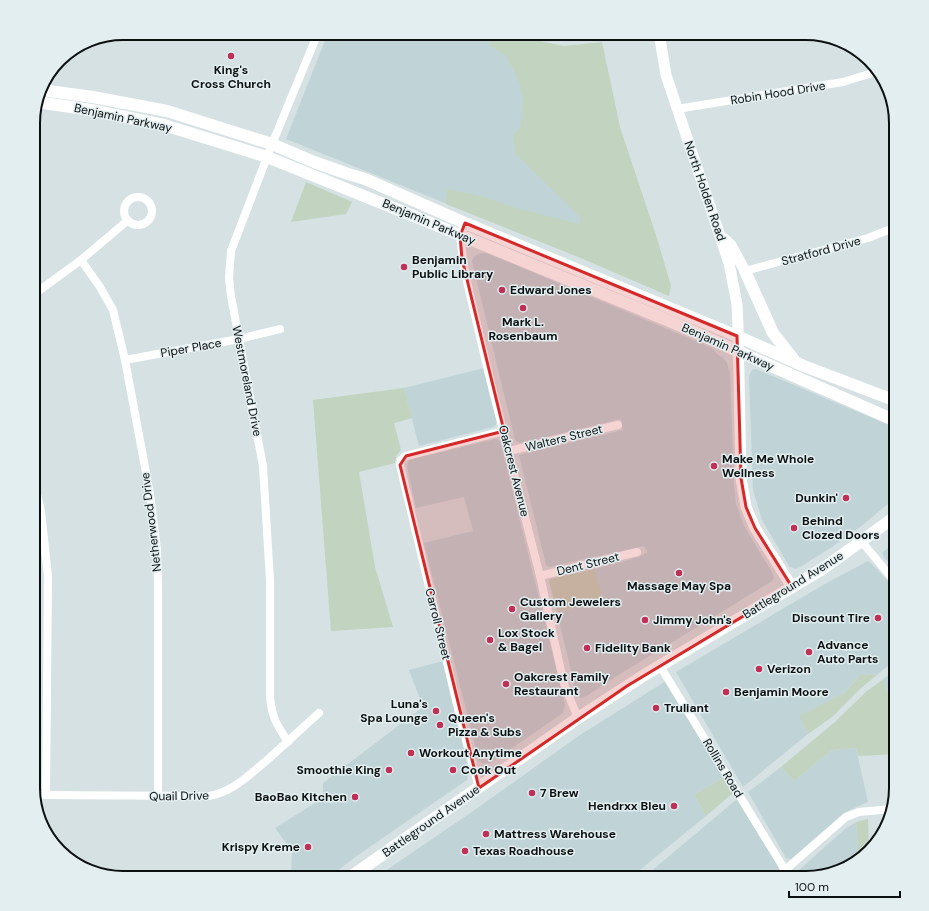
<svg xmlns="http://www.w3.org/2000/svg" width="929" height="911" font-family="'DM Sans',sans-serif">
<style>
.built{fill:#c0d4d7}
.green{fill:#c2d3bf}
.lines{fill:none;stroke-linecap:round;stroke-linejoin:round}
.street{stroke:#fff;stroke-width:8}
.secondary{stroke:#fff;stroke-width:11}
.primary{stroke:#fff;stroke-width:12}
.marked{fill:#d62828;fill-opacity:0.2;stroke:#d62828;stroke-width:3;stroke-linejoin:round}
.poi-dot{fill:#bf2f56;stroke:#e2eef0;stroke-width:1.5}
.labels{text-anchor:middle;stroke-width:3;stroke-linejoin:round;paint-order:stroke}
.poi-label{font-size:12px;font-weight:bold;fill:#0c1011;stroke:#e2eef0;text-anchor:start}
.street-label{font-size:12px;fill:#0c1011;stroke:#e2eef0}
.rim{fill:none;stroke:#0c1011;stroke-width:2}
</style>
<rect width="100%" height="100%" fill="#d5e1e3"/>
<!-- built -->
<path class="built" d="M328 33H515L591 219 576 256 286 139Z
M487 253 712 348 718 355 723 357 727 363 730 374 734 485 736 504 744 526 773 574 774 578 772 581 620 674 585 697 581 698 577 696 557 612 602 602 595 569 639 557 648 552 644 546 549 567 546 565 519 455 623 430 621 419 520 443 515 440 472 261 474 257 478 254Z
M484 368 497 422 496 425 493 427 419 446 404 388Z
M756 369 896 428V497L864 524 832 547 800 567 795 569 789 566 762 520 753 490 749 376 752 370Z
M495 439 500 441 528 553 565 704 563 713 490 763 483 764 479 761 424 543 473 531 464 497 416 508 407 466 409 460Z
M896 541V571L883 556V552Z
M868 561 872 564 896 590V659L877 675 861 674 844 693 800 716 808 734 743 787 676 672 823 585Z
M443 661 469 773 467 780 358 855 328 878H291L292 851 275 828 323 798V783L423 707 409 670Z
M896 669V701H890L882 680Z
M666 681 724 777 694 795 706 816 630 878H375L476 809 580 735Z
M856 748 868 802 845 812 791 859 786 858 748 792 781 767 794 781 832 750Z
M737 799 779 868V871L772 878H643Z
M856 822 859 860 840 871 806 878H790L845 829Z"/>
<!-- green -->
<path class="green" d="M493 33H515L535 40 564 46 602 42 620 127 657 238 671 286 669 296 576 256 446 204 447 189 484 197 520 209 579 224 581 218 515 153 513 135 521 127 523 97 516 74 505 55 489 45Z
M306 182 352 202 346 214 291 222Z
M404 388 412 418 394 423 401 450 396 456 395 463 359 472 375 567 393 627 331 631 313 400Z
M595 569 603 601 557 612 549 581 550 579Z
M861 674 877 675 861 688 832 717 808 734 799 716 844 693Z
M882 680 890 700 896 701V754L858 756 856 748 832 750 794 781 781 767 835 722 867 691Z
M724 777 733 793 706 816 694 795Z
M868 819 869 850 865 855 859 860 856 822Z"/>
<g class="lines">
<!-- street -->
<path class="street" d="M677 109 843 82 869 74 877 69
M124 211a14 14 0 1 1 28 0a14 14 0 1 1-28 0Z
M465 223 460 236 465 273 490 379 540 576 564 684 578 718
M81 260 100 287 113 310 125 360 150 494 157 549 158 588V796
M745 271 868 238 896 227
M33 295 81 260 127 221
M125 360 239 339 280 329
M509 451 618 425
M33 477 41 511 48 576 46 795
M862 542 896 583
M540 576 637 552
M660 666 785 870
M288 742C277 725 272 718 270 697V580L263 466 231 296 229 278 231 251 272 144 318 33
M479 788 461 721 400 465 401 460 406 456 504 431
M34 795 209 796C232 792 248 776 266 761 284 745 301 729 319 713
M776 878 846 817 859 812 892 809"/>
<!-- secondary -->
<path class="secondary" d="M659 33 666 75 729 263 737 304 738 327 741 478 746 507 755 528 792 587
M723 238 731 245 745 271"/>
<!-- primary -->
<path class="primary" d="M41 90 93 97 167 111 272 144 314 162 348 174 365 179 465 223 737 336 804 366 896 401
M37 102 91 110 164 125 267 157 421 219 674 323 896 421
M745 271 773 333 794 360
M349 878 578 718 646 674 824 568 896 516"/>
</g>
<!-- marked area -->
<path class="marked" d="M465 223 737 336 741 478 746 507 755 528 792 587 627 686 479 788 400 465 406 456 504 431 462 259 460 236Z"/>
<!-- markers -->
<g class="poi-dot">
<circle cx="231" cy="56" r="4"/>
<circle cx="404" cy="267" r="4"/>
<circle cx="502" cy="290" r="4"/>
<circle cx="523" cy="308" r="4"/>
<circle cx="714" cy="466" r="4"/>
<circle cx="846" cy="498" r="4"/>
<circle cx="794" cy="528" r="4"/>
<circle cx="679" cy="573" r="4"/>
<circle cx="512" cy="609" r="4"/>
<circle cx="878" cy="618" r="4"/>
<circle cx="645" cy="620" r="4"/>
<circle cx="490" cy="640" r="4"/>
<circle cx="587" cy="648" r="4"/>
<circle cx="809" cy="652" r="4"/>
<circle cx="759" cy="669" r="4"/>
<circle cx="506" cy="684" r="4"/>
<circle cx="726" cy="692" r="4"/>
<circle cx="656" cy="708" r="4"/>
<circle cx="436" cy="711" r="4"/>
<circle cx="440" cy="725" r="4"/>
<circle cx="411" cy="753" r="4"/>
<circle cx="389" cy="770" r="4"/>
<circle cx="453" cy="770" r="4"/>
<circle cx="532" cy="793" r="4"/>
<circle cx="355" cy="797" r="4"/>
<circle cx="674" cy="806" r="4"/>
<circle cx="486" cy="834" r="4"/>
<circle cx="308" cy="847" r="4"/>
<circle cx="465" cy="851" r="4"/>
</g>
<g class="labels">
<!-- poi labels -->
<g class="poi-label">
<text x="231" y="74" text-anchor="middle">King's<tspan x="231" dy="14">Cross Church</tspan></text>
<text x="412" y="264">Benjamin<tspan x="412" dy="14">Public Library</tspan></text>
<text x="510" y="294">Edward Jones</text>
<text x="523" y="326" text-anchor="middle">Mark L.<tspan x="523" dy="14">Rosenbaum</tspan></text>
<text x="722" y="463">Make Me Whole<tspan x="722" dy="14">Wellness</tspan></text>
<text x="838" y="502" text-anchor="end">Dunkin'</text>
<text x="802" y="525">Behind<tspan x="802" dy="14">Clozed Doors</tspan></text>
<text x="679" y="590" text-anchor="middle">Massage May Spa</text>
<text x="520" y="606">Custom Jewelers<tspan x="520" dy="14">Gallery</tspan></text>
<text x="870" y="622" text-anchor="end">Discount Tire</text>
<text x="653" y="624">Jimmy John's</text>
<text x="498" y="637">Lox Stock<tspan x="498" dy="14">&amp; Bagel</tspan></text>
<text x="817" y="649">Advance<tspan x="817" dy="14">Auto Parts</tspan></text>
<text x="595" y="652">Fidelity Bank</text>
<text x="767" y="673">Verizon</text>
<text x="514" y="681">Oakcrest Family<tspan x="514" dy="14">Restaurant</tspan></text>
<text x="734" y="696">Benjamin Moore</text>
<text x="428" y="708" text-anchor="end">Luna's<tspan x="428" dy="14">Spa Lounge</tspan></text>
<text x="664" y="712">Truliant</text>
<text x="448" y="722">Queen's<tspan x="448" dy="14">Pizza &amp; Subs</tspan></text>
<text x="419" y="757">Workout Anytime</text>
<text x="381" y="774" text-anchor="end">Smoothie King</text>
<text x="461" y="774">Cook Out</text>
<text x="540" y="797">7 Brew</text>
<text x="347" y="801" text-anchor="end">BaoBao Kitchen</text>
<text x="666" y="810" text-anchor="end">Hendrxx Bleu</text>
<text x="494" y="838">Mattress Warehouse</text>
<text x="300" y="851" text-anchor="end">Krispy Kreme</text>
<text x="473" y="855">Texas Roadhouse</text>
</g>
<!-- street labels -->
<g class="street-label">
<text transform="translate(778 93) rotate(-9)" y="4">Robin Hood Drive</text>
<text transform="translate(123 118) rotate(12)" y="4">Benjamin Parkway</text>
<text transform="translate(705 191) rotate(71)" y="4">North Holden Road</text>
<text transform="translate(429 222) rotate(23)" y="4">Benjamin Parkway</text>
<text transform="translate(821 251) rotate(-15)" y="4">Stratford Drive</text>
<text transform="translate(728 347) rotate(24)" y="4">Benjamin Parkway</text>
<text transform="translate(191 348) rotate(-10)" y="4">Piper Place</text>
<text transform="translate(247 381) rotate(79)" y="4">Westmoreland Drive</text>
<text transform="translate(564 438) rotate(-14)" y="4">Walters Street</text>
<text transform="translate(514 471) rotate(76)" y="4">Oakcrest Avenue</text>
<text transform="translate(151 522) rotate(-97)" y="4">Netherwood Drive</text>
<text transform="translate(588 564) rotate(-14)" y="4">Dent Street</text>
<text transform="translate(793 585) rotate(-32)" y="4">Battleground Avenue</text>
<text transform="translate(438 624) rotate(76)" y="4">Carroll Street</text>
<text transform="translate(723 768) rotate(59)" y="4">Rollins Road</text>
<text transform="translate(179 796) rotate(-1)" y="4">Quail Drive</text>
<text transform="translate(431 821) rotate(-35)" y="4">Battleground Avenue</text>
</g>
</g>
<!-- crop -->
<path d="M0 0H929V911H0ZM123 40H806A83 83 0 0 1 889 123V788A83 83 0 0 1 806 871H123A83 83 0 0 1 40 788V123A83 83 0 0 1 123 40Z" fill="#e2eef0" fill-rule="evenodd"/>
<path class="rim" d="M123 40H806A83 83 0 0 1 889 123V788A83 83 0 0 1 806 871H123A83 83 0 0 1 40 788V123A83 83 0 0 1 123 40Z"/>
<!-- scale -->
<path d="M789 891v6h111v-6" fill="none" stroke="#0c1011" stroke-width="2"/>
<text x="795" y="891" font-size="12" fill="#0c1011" stroke="#e2eef0" stroke-width="3" paint-order="stroke">100 m</text>
</svg>
